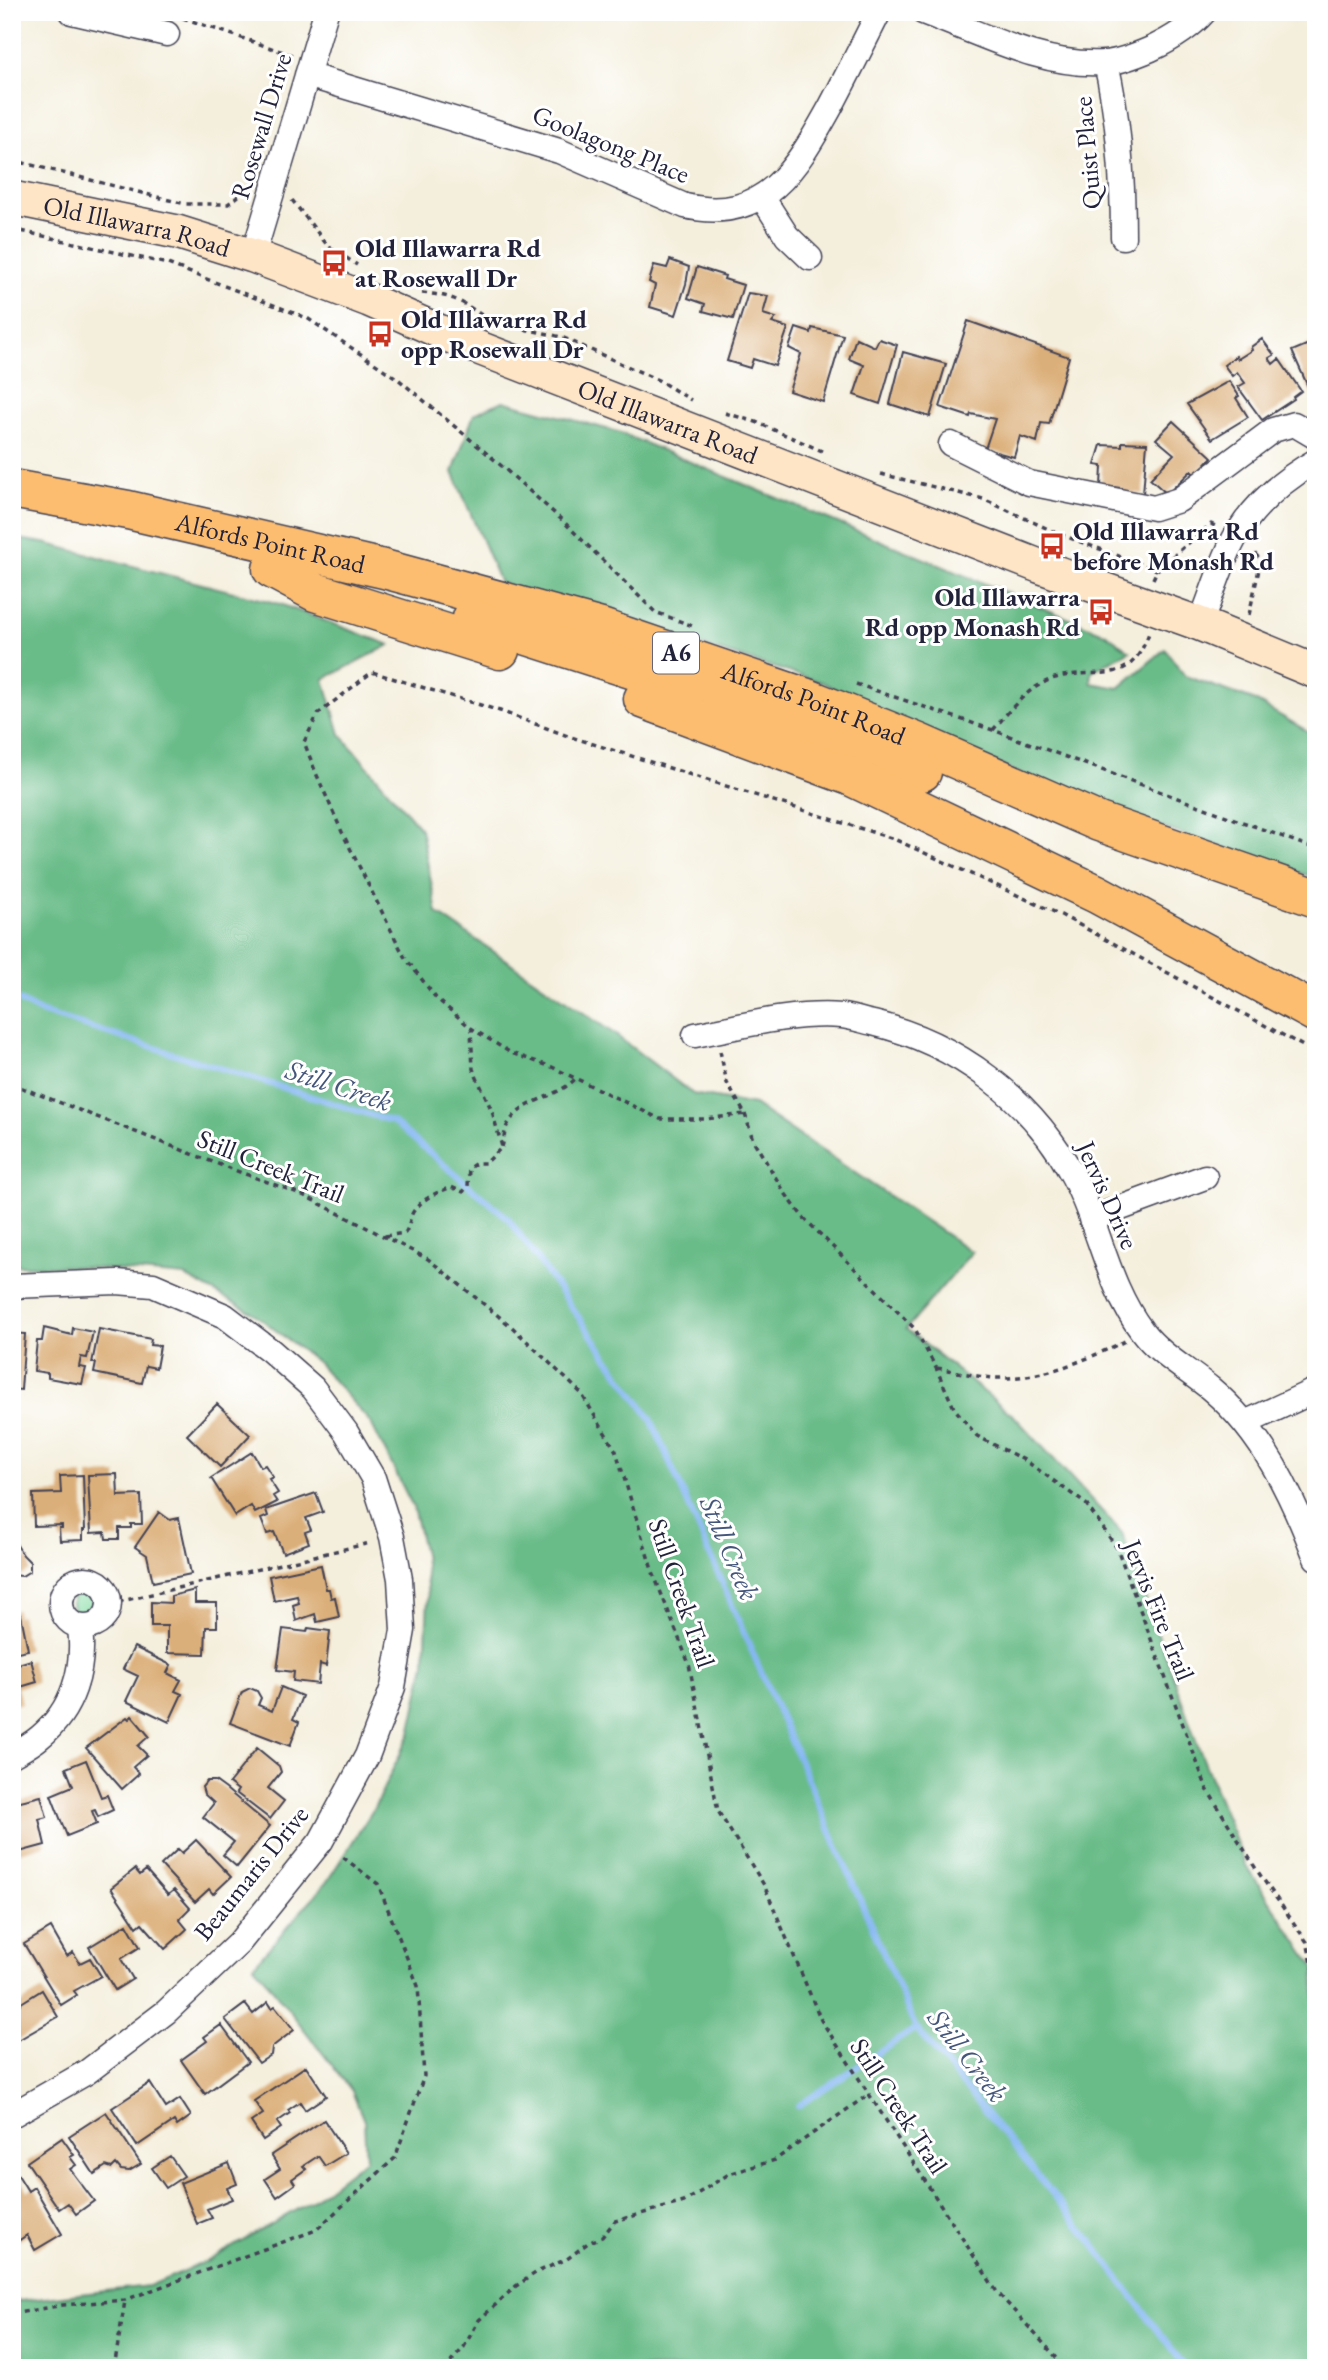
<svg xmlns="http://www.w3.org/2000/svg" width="1328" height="2380" font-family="'EB Garamond',serif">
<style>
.green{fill:#82dca2;stroke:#527f6e;stroke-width:2}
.forest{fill:#69bc88;stroke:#466f62;stroke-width:2}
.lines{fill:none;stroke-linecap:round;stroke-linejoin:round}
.stream{stroke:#86b8f3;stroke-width:6}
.building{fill:#dbaf79}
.street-casing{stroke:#424153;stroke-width:27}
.secondary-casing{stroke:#424153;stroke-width:36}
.highway-casing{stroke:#424153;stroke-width:41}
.path{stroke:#424153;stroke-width:3.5;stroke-dasharray:5 5;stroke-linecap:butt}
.street{stroke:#fff;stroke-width:24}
.secondary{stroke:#fee5c5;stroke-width:33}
.highway{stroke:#fcbd6f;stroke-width:38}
.labels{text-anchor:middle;stroke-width:6;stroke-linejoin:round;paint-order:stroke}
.shield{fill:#fff;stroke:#646476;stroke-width:2}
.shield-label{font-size:24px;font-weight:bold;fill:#22223b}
.street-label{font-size:26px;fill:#22223b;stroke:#fff}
.poi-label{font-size:26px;font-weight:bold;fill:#22223b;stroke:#fff;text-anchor:start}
.water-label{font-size:28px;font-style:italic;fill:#45567b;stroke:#fff}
</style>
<rect width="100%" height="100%" fill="#fff"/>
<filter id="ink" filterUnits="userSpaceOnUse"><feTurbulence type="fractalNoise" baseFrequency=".0143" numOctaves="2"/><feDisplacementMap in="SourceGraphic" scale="14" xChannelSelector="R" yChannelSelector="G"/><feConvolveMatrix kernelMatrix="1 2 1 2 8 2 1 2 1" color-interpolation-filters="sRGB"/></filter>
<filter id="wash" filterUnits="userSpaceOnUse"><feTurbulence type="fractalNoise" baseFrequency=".00686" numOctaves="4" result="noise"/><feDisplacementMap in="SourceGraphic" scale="28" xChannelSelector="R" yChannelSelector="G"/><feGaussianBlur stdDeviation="1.57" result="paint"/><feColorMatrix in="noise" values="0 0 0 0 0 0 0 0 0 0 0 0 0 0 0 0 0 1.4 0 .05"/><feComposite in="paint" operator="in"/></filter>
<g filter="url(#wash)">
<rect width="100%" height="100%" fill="#f4efdd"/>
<!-- green -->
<path class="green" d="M72 1603a13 13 0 1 1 26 0a13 13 0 1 1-26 0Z"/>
<!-- forest -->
<path class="forest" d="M1037 12H1145L1067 24Z
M503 401 618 432 1106 634 1130 651 1092 671 1091 683 1119 688 1165 649 1185 676 1253 700 1316 736V878L1115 812 901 725 824 683 500 583 453 472 474 414Z
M12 538 44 543 280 604 390 645 324 679 340 734 421 829 437 913 613 1033 693 1094 754 1105 972 1252 906 1329 1015 1417 1122 1533 1198 1746 1245 1864 1315 1968 1312 2207 1316 2212V2368H12V2302L149 2286 208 2261 313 2200 366 2159 364 2121 352 2091 254 1965 326 1883 373 1810 410 1734 425 1664 428 1597 424 1554 413 1507 371 1423 317 1362 253 1313 185 1276 82 1267 12 1265Z"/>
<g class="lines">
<!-- stream -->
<path class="stream" d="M12 997 40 1012 393 1122 508 1218 651 1419 916 2028 1089 2238 1186 2368
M798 2106 916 2028"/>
</g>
<g id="blocks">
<!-- building -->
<path class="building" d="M670 260 689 267 686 284 676 315 650 307 655 285 649 282 654 265 667 268Z
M697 267 725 276 724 279 743 285 733 319 703 311 705 304 688 298Z
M748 293 768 296 763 314 776 318 772 323 788 328 775 366 753 359 750 368 727 361Z
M968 321 1069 357 1049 424 1041 423 1037 442 1020 436 1014 457 985 449 995 419 971 414 970 417 940 407Z
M796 328 811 333 812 328 843 335 823 402 789 391 801 354 789 348Z
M856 338 875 347 879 339 897 345 880 404 854 395 864 365 849 359Z
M1262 339 1274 355 1269 358 1273 364 1279 359 1301 391 1293 397 1294 399 1262 420 1238 387 1245 383 1237 372 1232 376 1224 365 1236 356 1238 359 1252 350 1251 347Z
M1316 341V396L1313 398 1292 351Z
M903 352 946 364 930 417 890 404Z
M1229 381 1239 396 1236 398 1248 417 1212 439 1187 404Z
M1173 421 1212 457 1195 475 1191 471 1167 494 1150 479 1174 454 1156 439Z
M1122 442 1147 443 1143 494 1121 492V488L1101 486 1102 466 1095 465 1101 445 1122 446Z
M44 1328 72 1335 73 1328 93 1332 87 1358 81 1357 79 1367 86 1368 82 1384 48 1378V1373L34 1371 37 1341H42Z
M99 1329 151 1339 150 1345 160 1346 156 1368 146 1366 142 1383 94 1373 96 1363H92Z
M12 1333 25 1334 21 1390 12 1389Z
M217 1404 250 1435 220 1467 187 1435Z
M252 1452 261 1467 265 1465 273 1477 269 1479 278 1493 273 1496 277 1502 255 1513 251 1506 235 1516 211 1478Z
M117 1474 118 1496 141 1495 142 1524H131V1528H119V1539H106L105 1532 91 1533 88 1475Z
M83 1475 85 1530H83V1540L60 1541 59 1528H62V1525L34 1526 33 1494 61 1493 60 1476Z
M316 1493 323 1512 306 1518 311 1530 305 1532 309 1543 283 1553 274 1532 267 1534 261 1519 268 1516 266 1510Z
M159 1512 170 1520 179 1518 191 1574 153 1582 147 1555 135 1547Z
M12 1537 23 1555 30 1562V1571L22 1576 12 1575Z
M321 1565 326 1589H329L331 1598 335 1597 339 1617 317 1622 315 1614 296 1621 293 1605 299 1603 297 1596 274 1601 269 1576Z
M195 1590V1603H217V1627H206L205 1654 167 1653V1626H151V1602L171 1603V1596Z
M17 1610 18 1616 21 1615 28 1650 12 1653V1611Z
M308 1628 330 1631 326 1666 320 1664 318 1684 293 1681 294 1672 277 1670 283 1629 307 1632Z
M134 1647 171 1665 167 1673 181 1680 175 1691 182 1694 169 1722 126 1701 138 1676 123 1669Z
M31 1660 37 1682 17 1688 22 1703 12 1706V1666Z
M281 1687 302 1696 293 1719 299 1722 290 1746 230 1723 242 1692 250 1688 257 1691 261 1698 258 1705 272 1711Z
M132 1716 149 1736 138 1746 147 1755 133 1767 139 1774 122 1789 86 1748 127 1717 129 1719Z
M257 1748 279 1766 281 1772 268 1788 284 1801 270 1819 236 1793 238 1790 229 1783Z
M86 1760 101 1797 107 1795 113 1810 98 1817 95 1810 92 1811 97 1824 67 1836 51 1795 73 1786 66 1768Z
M207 1781H215L226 1789 270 1826 237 1867 223 1855 234 1842 203 1817 214 1803 204 1794 202 1787Z
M41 1796 47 1817 39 1819 45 1845 12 1854V1803Z
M196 1840 231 1877 213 1894 209 1889 195 1902 161 1865 178 1849 182 1853Z
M135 1869 140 1875 146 1870 168 1895 174 1890 190 1908 179 1919 187 1929 165 1949 142 1923 137 1927 111 1888Z
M127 1924 140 1947 121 1959 133 1979 115 1990 89 1947Z
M51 1928 67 1956 73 1952 80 1963 90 1958 101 1976 74 1991 77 1995 61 2005 24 1944Z
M42 1990 58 2017 15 2042 12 2037V1996L18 2005Z
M268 2002 272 2008 275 2006 294 2030 272 2047 271 2055 259 2063 225 2019 245 2004 253 2014Z
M221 2025 248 2062 205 2094 181 2060 207 2041 204 2037Z
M306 2066 326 2096 305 2110 300 2102 288 2110 290 2113 277 2122 281 2128 263 2140 251 2122 263 2114 254 2101Z
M150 2083 166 2108 180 2099 191 2116 177 2126 174 2121 137 2146 112 2108Z
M106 2112 141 2164 129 2171 121 2170 116 2164 112 2168 106 2166 94 2174 69 2136Z
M324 2120 346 2153 325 2166 318 2156 303 2166 306 2169 292 2179 295 2184 277 2197 265 2179 280 2169 271 2155Z
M62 2138 74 2155 70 2157 76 2165 70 2169 94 2201 76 2214 68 2203 59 2209 27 2162Z
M170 2156 184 2176 166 2188 152 2168Z
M229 2163 237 2184 227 2188 232 2199 207 2209 212 2218 197 2224 180 2183Z
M18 2175 28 2191 34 2187 62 2234 35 2250 27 2235 18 2241 12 2231V2179Z"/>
</g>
</g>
<g filter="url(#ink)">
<use href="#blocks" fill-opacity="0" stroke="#424153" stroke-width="2"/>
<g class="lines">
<!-- street casing -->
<g class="street-casing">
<path id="street" d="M72 12 167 34
M923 12C980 33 1042 67 1104 63 1120 62 1137 55 1151 49 1170 40 1190 28 1204 12
M1106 63C1119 119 1123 180 1123 237
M307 75 559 151 685 206C765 224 796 169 830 108 847 76 863 44 879 12
M762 197 787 236 810 258
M253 256 326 12
M951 444 1029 483 1154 508 1179 500 1273 430 1294 424 1316 437
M1200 624C1211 598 1223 556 1237 534 1257 502 1284 479 1316 461
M695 1035C742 1026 793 1012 842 1016 852 1017 863 1021 873 1023 957 1043 1032 1099 1073 1176 1100 1227 1107 1285 1142 1331 1160 1355 1188 1370 1211 1389 1263 1433 1292 1495 1316 1558
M1091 1219 1205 1177
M12 1286 117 1282 153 1285 225 1316 271 1351 313 1388 346 1432 373 1478 392 1537 400 1579 403 1630 393 1687 367 1756 321 1841 239 1943 166 2012 87 2072 12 2115
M1245 1423 1316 1390
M61 1603a24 24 0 1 1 48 0a24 24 0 1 1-48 0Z
M12 1755C21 1750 32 1744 40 1737 73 1710 85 1669 80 1628"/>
</g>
<!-- secondary casing -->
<g class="secondary-casing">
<g id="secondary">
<path id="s1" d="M12 198 177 232 253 256 369 300 461 341 1039 566 1200 624 1316 672"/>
</g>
</g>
<!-- highway casing -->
<g class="highway-casing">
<g id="highway">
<path id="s2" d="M12 489 128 510 384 569 598 627 807 698 919 743 1099 822 1316 898"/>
<path d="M272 569 315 592 500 650"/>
<path d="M472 618 774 715 922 772"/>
<path d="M643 699 850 776 1097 894 1316 1013"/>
</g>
</g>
<!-- path -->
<path class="path" d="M183 18 292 55
M12 160 185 204H228L248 189
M292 200 328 246 357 265
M12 229 168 264 307 318 398 379 496 461 562 520 655 612 693 626
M422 293C433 294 444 295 454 299 470 305 482 318 499 323 520 330 542 331 564 338L658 380 691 400
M725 413 756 422 822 451
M881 474 983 499 1059 534 1157 570
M1153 579 1157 570 1211 524 1217 527
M1249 615 1261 560 1252 551
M856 684 993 730 1316 849
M993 730C1011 709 1027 687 1055 678 1099 665 1128 691 1149 633
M720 1051 727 1083 745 1114 706 1119H660L552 1067 511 1053 471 1028 436 998 404 956 342 832 316 773 304 742 318 714 372 672 500 711 568 736 894 839 1061 915 1316 1053
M12 1084 223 1166 301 1194 428 1259 512 1327 581 1393 616 1451 652 1570 689 1664 718 1811 764 1885 821 2020 997 2292 1066 2368
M745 1114 753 1140 785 1193 802 1216 915 1329 936 1368 954 1408 977 1436 1026 1461 1086 1504 1117 1548 1207 1789 1256 1869 1307 1942 1316 1980
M502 1147C504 1141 504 1132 507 1126 521 1099 556 1099 575 1079
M385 1236 405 1233C410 1226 409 1219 413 1212 423 1198 436 1193 451 1187L463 1192 468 1186 469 1168 476 1163H486L502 1147 492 1111 473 1069 471 1030
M937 1368C956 1371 976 1377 996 1378 1042 1379 1084 1361 1125 1341
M109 1604 370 1543
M12 2314 63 2305 125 2300 316 2230 395 2158 424 2076 418 1986 378 1884 340 1855
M114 2368 125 2301
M442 2368 451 2362 464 2347 479 2320 516 2286 537 2272 567 2259 588 2243 602 2237 615 2221 684 2202 729 2174 775 2160 869 2094"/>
<!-- street -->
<use href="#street" class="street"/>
<!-- secondary -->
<use href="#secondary" class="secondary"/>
<!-- highway -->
<use href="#highway" class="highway"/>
</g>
</g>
<!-- icons -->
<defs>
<g id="bus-bare" transform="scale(2.1)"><path d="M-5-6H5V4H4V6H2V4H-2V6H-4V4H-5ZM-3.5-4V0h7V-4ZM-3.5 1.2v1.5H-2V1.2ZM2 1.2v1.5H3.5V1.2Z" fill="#c8321e" stroke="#fff" stroke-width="2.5" paint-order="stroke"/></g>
</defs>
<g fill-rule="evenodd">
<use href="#bus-bare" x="334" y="263"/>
<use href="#bus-bare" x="380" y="334"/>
<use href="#bus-bare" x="1052" y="546"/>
<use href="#bus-bare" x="1101" y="612"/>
</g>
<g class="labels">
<!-- shield labels -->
<rect class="shield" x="653" y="632.5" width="46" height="41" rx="5"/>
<g class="shield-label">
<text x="676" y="661">A6</text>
</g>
<!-- street labels -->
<g class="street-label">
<text transform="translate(261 126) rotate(-73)" y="9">Rosewall Drive</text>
<text transform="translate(611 144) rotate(22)" y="9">Goolagong Place</text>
<text transform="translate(1087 153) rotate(-95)" y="9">Quist Place</text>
<text dy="9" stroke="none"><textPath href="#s1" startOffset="128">Old Illawarra Road</textPath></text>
<text dy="9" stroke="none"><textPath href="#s1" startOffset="695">Old Illawarra Road</textPath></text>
<text dy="9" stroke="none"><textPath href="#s2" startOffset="264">Alfords Point Road</textPath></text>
<text dy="9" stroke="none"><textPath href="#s2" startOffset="831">Alfords Point Road</textPath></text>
<text transform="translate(271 1166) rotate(22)" y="9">Still Creek Trail</text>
<text transform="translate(1108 1195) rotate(66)" y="9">Jervis Drive</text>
<text transform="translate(682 1593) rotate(71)" y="9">Still Creek Trail</text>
<text transform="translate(1159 1610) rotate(68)" y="9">Jervis Fire Trail</text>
<text transform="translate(251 1873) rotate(-51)" y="9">Beaumaris Drive</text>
<text transform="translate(899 2106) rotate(57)" y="9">Still Creek Trail</text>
</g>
<!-- poi labels -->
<g class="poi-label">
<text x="355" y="257">Old Illawarra Rd<tspan x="355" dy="30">at Rosewall Dr</tspan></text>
<text x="401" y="328">Old Illawarra Rd<tspan x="401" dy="30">opp Rosewall Dr</tspan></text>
<text x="1073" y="540">Old Illawarra Rd<tspan x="1073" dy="30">before Monash Rd</tspan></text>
<text x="1080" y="606" text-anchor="end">Old Illawarra<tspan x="1080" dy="30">Rd opp Monash Rd</tspan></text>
</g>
<!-- water labels -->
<g class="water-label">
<text transform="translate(339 1085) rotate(18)" y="10">Still Creek</text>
<text transform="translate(730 1548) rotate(67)" y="10">Still Creek</text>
<text transform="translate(968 2055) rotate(52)" y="10">Still Creek</text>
</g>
</g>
<!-- margin -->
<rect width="1328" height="2380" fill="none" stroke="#fff" stroke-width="42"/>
</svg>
